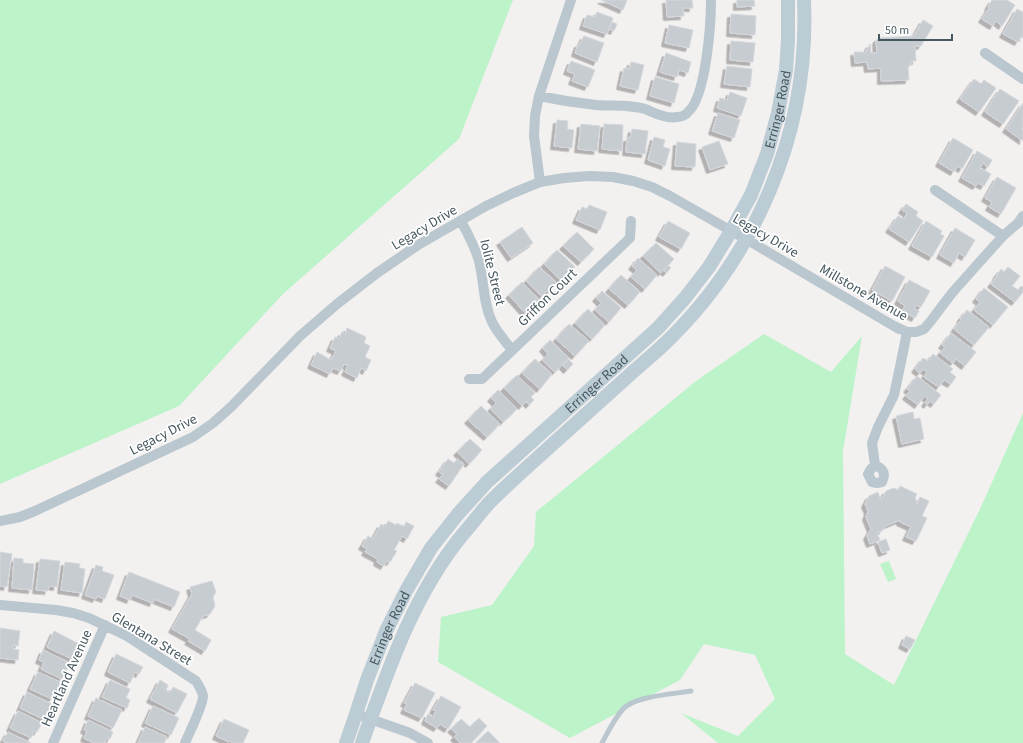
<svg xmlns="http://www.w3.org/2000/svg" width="1023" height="743" font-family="'Source Sans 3',sans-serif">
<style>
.green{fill:#bcf3c9}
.building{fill:#c7ccd0;stroke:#d4d7dc;filter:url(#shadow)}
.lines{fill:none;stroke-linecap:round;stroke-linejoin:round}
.lane{stroke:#bac7ce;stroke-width:5}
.street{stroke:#bac7ce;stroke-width:10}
.secondary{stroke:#bcccd5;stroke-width:14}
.labels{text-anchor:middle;stroke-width:3.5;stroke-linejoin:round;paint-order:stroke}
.street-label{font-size:14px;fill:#46575f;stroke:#fff}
</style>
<defs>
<filter id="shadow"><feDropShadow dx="-3.5" dy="3.5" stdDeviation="0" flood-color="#0004"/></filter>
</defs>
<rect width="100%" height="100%" fill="#f3f0f0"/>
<!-- green -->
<path class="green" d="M0 0H513L459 139 283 294 179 406 0 484Z
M764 334 831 372 862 336 843 451 845 654 894 685 980 509 1023 413V743H718L681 713 738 736 775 699 755 655 704 644 680 680 570 738 438 662 441 617 492 605 534 546 536 512 696 381Z
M889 561 896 579 888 582 880 564Z"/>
<!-- building -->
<path class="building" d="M601 0H627L623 10Z
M666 0H692L693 8H683L684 16 667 17Z
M737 0H754L755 6 737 7Z
M992 0H1007L1015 5 1002 26 996 21 993 26 982 19 989 8 988 7Z
M1017 9 1023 12V38L1021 37 1018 42 1003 34Z
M597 12 613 18 607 34 583 26 587 15 595 17Z
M731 14 756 16 755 35 730 33Z
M923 20 933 26 921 46H915L916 61H912L908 68 909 80 881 81V68L868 69 867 62 855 63 854 52H862L865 53 870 44 871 53H877L876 41 878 38 914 36Z
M612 22 617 24 614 31 609 29Z
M669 25 693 30 689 48 665 43Z
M584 36 604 43 597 62 575 53 578 44H580Z
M731 41 755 43 753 62 730 60Z
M666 53 691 62 688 73 679 70 677 77 660 72Z
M571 61 595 70 588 87 572 81 575 74 567 71Z
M631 62 644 65 638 90 620 86 624 68 629 69Z
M727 66 752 69 750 87 724 84Z
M655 77 679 84 674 103 650 96Z
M974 79 981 84 984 80 996 88 979 112 960 99Z
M1000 89 1019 101 1003 124 985 112Z
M730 92 747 98 741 116 717 108 720 98 727 100Z
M1023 103V126L1022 129 1023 130V141L1006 129Z
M718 113 740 120 734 138 712 131Z
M557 120 568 121 567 129 574 130 572 148 554 146Z
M581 124 600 126 597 151 578 149Z
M604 124 623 125 622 151 602 149Z
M632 129 648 131 645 154 626 152 627 138H630Z
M654 137 665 140 663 147 670 149 665 166 648 160Z
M953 138 973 150 962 169 957 166 954 172 939 163Z
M719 141 728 164 710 170 702 147Z
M677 142 696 144 695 167 675 166Z
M977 151 992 160 988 167 983 163 980 168 991 174 984 186 978 183 976 186 962 178Z
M997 177 1016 188 1001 214 989 207 992 202 985 198Z
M906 204 918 212 916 216 923 221 909 242 889 229 898 216 904 219 907 213 902 210Z
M589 205 607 212 600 230 576 220 582 207 587 209Z
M668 221 690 233 681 249 659 237Z
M926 221 942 231 940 234 944 236 932 257 912 246Z
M522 227 533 243 511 258 500 242Z
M955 228 975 240 965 257 959 253 954 263 940 255Z
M577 232 594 249 581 262 563 246Z
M656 243 674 259 661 273 643 256Z
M557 250 575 267 562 281 544 264Z
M638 258 657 275 645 289 631 277 637 270 632 266Z
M668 265 671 268 666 273 663 270Z
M885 266 905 277 892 301 872 290Z
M539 267 557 283 549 292 547 291 542 296 526 281Z
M1008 267 1020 276 1012 286 1018 290 1021 286 1023 287V292L1015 302 991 284 997 276H996L1001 269 1004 272Z
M621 275 640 292 628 305 609 289Z
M909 280 930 291 921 307 916 305 914 309 919 311 915 318 902 311 905 306 898 301Z
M522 282 540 301 526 314 509 295Z
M984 288 1008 307 993 325 974 310 980 302 976 299Z
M602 291 621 308 609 322 595 310 601 303 596 298Z
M588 309 605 325 592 339 575 323Z
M967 310 989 327 974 345 954 329 961 320 960 319Z
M569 324 589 341 575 356 556 339Z
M347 328 366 337 364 343 370 346 365 357 371 360 366 371 361 368 357 378 345 372 348 366 344 364 341 371 333 368 330 374 311 365 317 352 331 360 336 351 330 348 335 337 339 338 342 332 345 334Z
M951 333 976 352 965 366 956 359 953 363 940 353 945 347 942 345Z
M550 340 569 358 555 372 542 360 548 354 543 348Z
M933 354 953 369 950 372 956 377 951 384 944 380 939 387 924 377 927 372 923 369 920 373 915 369 923 358 928 361Z
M535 359 552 374 540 389 522 373Z
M568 359 573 364 567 370 563 366Z
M517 375 535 393 531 397 534 400 529 405 526 401 522 406 504 388Z
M917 376 941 395 934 404 930 401 927 405 925 403 928 399 924 396 918 405 906 396 910 391 907 389Z
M498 390 517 409 503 422 490 409 496 403 491 398Z
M481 406 500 424 487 437 468 420Z
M913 412 914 419 920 418 924 439 902 444 896 416Z
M470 439 482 450 469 464 457 452Z
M448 459 454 463 457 459 464 464 449 486 439 479 443 474 439 472Z
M900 486 917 494 915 498 917 504 920 497 929 501 922 516 927 518 916 541 906 537 911 527 900 522V520L885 526 882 531 877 533 880 540 870 544 867 536 871 529 866 517 868 511 865 504 869 496 878 492 880 498 882 499 886 491 894 488 898 490Z
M388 521 396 525 397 523 404 527 406 522 414 526 407 539 402 536 394 550 397 551 390 562 387 561 384 566 377 562 378 559 365 552 367 549 362 546 368 536 373 539 381 524 385 527Z
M886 539 890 550 882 553 878 542Z
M0 552 12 554 7 587 0 586Z
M14 558 23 559V563L34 564 32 590 12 588Z
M40 559 60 561 57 587 49 586 48 591 36 590Z
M65 562 80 564 79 568 85 569 82 593 61 590Z
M96 565 103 567 102 571 114 575 105 599 97 596 96 599 85 595Z
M129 572 180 592 174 607 154 599 153 603 132 595 130 600 120 596Z
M212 581 216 592 213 597 215 606 210 614 203 616 195 630 211 640 205 651 188 641 190 639 172 629 192 594 190 587Z
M0 628 20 631 18 646 13 645V649L19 650 18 660 0 658Z
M54 631 79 644 72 659 47 647Z
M906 636 915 640 910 649 902 645Z
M43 650 70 663 62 679 41 669 44 662 39 660Z
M116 654 143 667 139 674 135 672 130 683 108 672Z
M38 672 62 683 57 694 55 693 52 699 30 689Z
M110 680 130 689 126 698 130 700 127 708 102 697Z
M160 680 168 685 166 690 170 693 173 687 187 694 177 713 150 699Z
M415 683 435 693 422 718 404 710 407 704 404 703Z
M27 692 52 704 45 720 20 708Z
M441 696 461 707 448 729 440 724 437 728 425 721 428 714 433 717 436 711 433 710Z
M96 698 122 710 113 728 88 716Z
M153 706 179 718 171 735 145 723Z
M18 711 42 723 37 732 34 731 31 738 10 728Z
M479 718 487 726 471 743H460L454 737 457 734 451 729 461 719 470 727Z
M224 719 249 730 243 743H233L230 741 229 742 216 736Z
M88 720 113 732 110 739 107 738 104 743H94L84 738 87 731 84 730Z
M145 727 167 737 164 743H138Z
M488 731 500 743H476Z
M8 732 31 743H7L3 741Z"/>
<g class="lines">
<!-- lane -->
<path class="lane" d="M602 743C608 732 614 719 623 709 635 696 674 694 691 691"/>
<!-- street -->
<path class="street" d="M985 53 1023 79
M539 96C558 100 577 103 596 105 607 106 617 105 627 106 633 107 639 107 645 109 655 113 666 119 677 117 681 117 686 115 688 112 706 97 711 24 711 0
M540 182 534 136 535 116 539 96 571 0
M935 190 1003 236
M461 221C468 234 475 247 479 261 484 281 483 303 492 322 497 332 505 341 512 350
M894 326 907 332H916L924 329 930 322 952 293 976 266 1003 236 1018 223 1023 216
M469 379H482L630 238 631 221
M875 465C884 469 886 474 882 482L877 483 872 482 868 474 871 469 875 465 872 443 878 427 894 395 901 362 907 332
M0 521 20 517 35 511 193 437 213 423 231 407 300 336 337 304 377 273 418 245 486 206 513 193 540 182 564 178 589 176 613 177 633 181 652 187 670 196 756 245 899 329
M0 605 56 610 73 613 89 618 127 636 196 681C199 686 202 690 203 696 203 706 189 733 185 743
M356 714 410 733 428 743
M53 743 105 625"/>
<!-- secondary -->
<g class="secondary">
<path id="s1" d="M346 743 356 714 367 680 386 631 406 591 431 548 458 514 487 482 658 328 685 298 709 267 731 231 751 195 767 154 778 113 786 70 788 40V0"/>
<path d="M362 743C388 670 413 595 463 534 472 524 480 513 489 503 510 482 533 462 555 442 582 418 608 394 635 370 643 363 651 356 659 349 755 260 810 132 804 0"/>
</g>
</g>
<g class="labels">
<!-- street labels -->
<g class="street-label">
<text dy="5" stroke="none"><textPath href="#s1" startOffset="783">Erringer Road</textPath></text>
<text transform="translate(424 227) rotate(-31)" y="5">Legacy Drive</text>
<text transform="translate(766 235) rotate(30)" y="5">Legacy Drive</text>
<text transform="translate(493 272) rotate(76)" y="5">Iolite Street</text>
<text transform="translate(864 292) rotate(30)" y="5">Millstone Avenue</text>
<text transform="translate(547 297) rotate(-44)" y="5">Griffon Court</text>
<text dy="5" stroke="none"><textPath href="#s1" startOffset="447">Erringer Road</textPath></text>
<text transform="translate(163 434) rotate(-27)" y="5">Legacy Drive</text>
<text dy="5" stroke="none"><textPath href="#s1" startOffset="123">Erringer Road</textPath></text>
<text transform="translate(152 638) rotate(31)" y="5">Glentana Street</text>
<text transform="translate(66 678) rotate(-66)" y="5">Heartland Avenue</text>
</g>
</g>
<!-- scale -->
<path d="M879 34v6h73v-6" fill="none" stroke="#46575f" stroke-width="2"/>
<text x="885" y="34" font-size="12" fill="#46575f" stroke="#ffffff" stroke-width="3" paint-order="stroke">50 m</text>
</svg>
